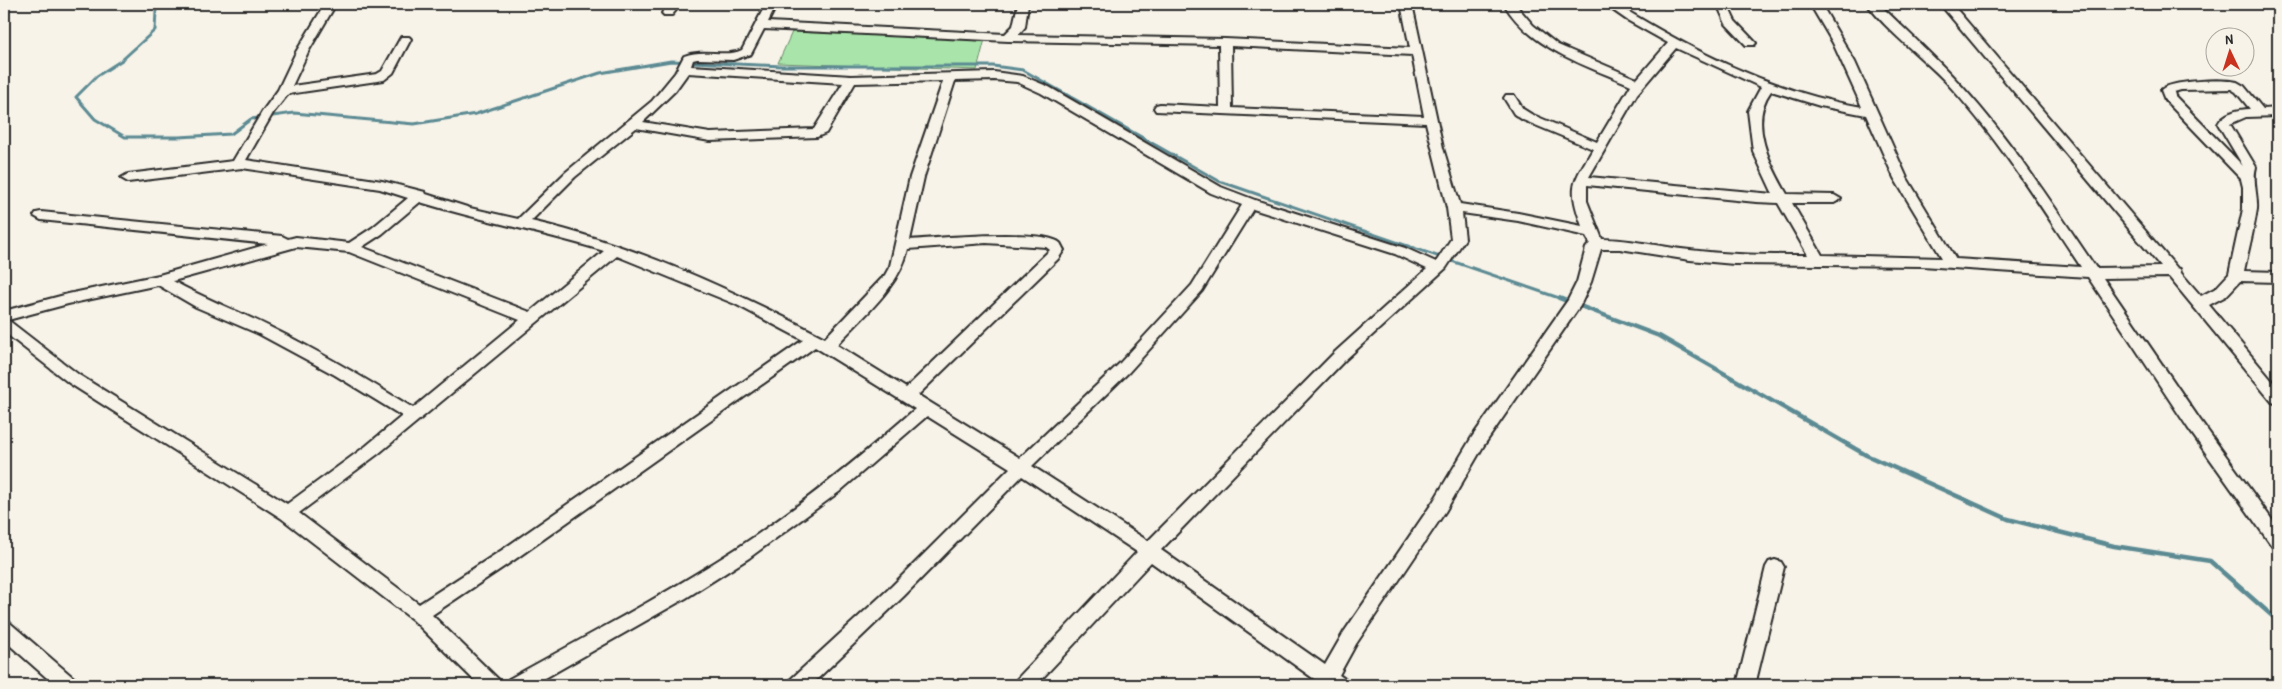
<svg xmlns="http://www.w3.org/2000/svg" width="2282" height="689" font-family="'Patrick Hand',sans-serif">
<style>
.green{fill:#a9e5aa;stroke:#6a886a}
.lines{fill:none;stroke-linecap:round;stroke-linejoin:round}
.stream-far1{stroke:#5b8a93;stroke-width:3}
.stream{stroke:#5b8a93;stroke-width:4.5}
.minor-casing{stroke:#2b2b2b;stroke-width:4}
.minor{fill:#f7f3e8;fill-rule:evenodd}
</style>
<rect width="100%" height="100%" fill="#f7f3e8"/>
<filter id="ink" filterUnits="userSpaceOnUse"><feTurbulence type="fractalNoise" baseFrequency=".02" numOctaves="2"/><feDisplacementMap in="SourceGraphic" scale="10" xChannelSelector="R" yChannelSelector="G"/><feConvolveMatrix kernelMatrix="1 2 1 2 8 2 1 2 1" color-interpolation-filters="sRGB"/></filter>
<g filter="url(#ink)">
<!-- green -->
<path class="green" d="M792 32 985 39 977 70 778 63Z"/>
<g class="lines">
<!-- stream-far1 -->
<path class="stream-far1" d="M156 11 155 30 122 60 97 76 76 97 95 119 125 137H179L231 134 251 119 294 113 414 124 476 114 600 73 671 61 782 66H993L1023 70 1219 181 1562 299"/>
<!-- stream -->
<path class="stream" d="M1559 298 1659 336 1866 455 2008 519 2114 546 2210 561 2278 621"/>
<!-- minor casing -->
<g class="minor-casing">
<path id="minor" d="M325 4H336L308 52 292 86 377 74 382 71 401 37H409L411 39 393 73 384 80 288 94 273 113 246 160 382 181 425 192 426 194 470 208 518 219 566 172 652 101 675 73 684 56C704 48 725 58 742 50L766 4H777L768 22 1005 34 1013 26 1018 4H1028L1025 27 1018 35 1225 39 1410 48 1401 4H1412L1443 148 1460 204 1518 213 1582 226C1568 186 1572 184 1593 149L1523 120 1514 114 1504 98 1506 95H1514L1523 109 1531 114 1597 142 1631 85C1585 65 1531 49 1504 4H1515L1533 25 1558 45 1637 79 1668 43 1627 20 1604 4H1616C1692 51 1773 92 1862 107L1833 43 1810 4H1821L1855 62 1907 178 1956 259 2081 267C2039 204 1998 138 1946 82 1921 56 1889 33 1867 4H1879C1914 38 1949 70 1980 107 2023 158 2059 214 2096 268L2161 267 1940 4H1952L2177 268 2180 269 2181 273 2201 296 2216 288 2229 274 2243 209V187L2241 179 2165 100 2161 90C2171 80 2223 79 2237 82L2244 86 2263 109 2278 108V116L2246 117 2230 124 2256 167C2252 181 2258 195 2257 209 2254 230 2248 251 2244 271L2278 272V282L2240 281 2226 296 2209 305 2278 388V404L2272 402 2169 277 2103 278 2200 420 2278 528V548L2272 546 2188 428 2088 277 1922 266 1734 264 1690 260 1620 249H1601L1591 282 1580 306 1484 445 1445 512 1356 644 1339 675 1345 679 1347 685H1315L1317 681 1151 562 1036 685H1015L1017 679 1137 552 1022 476 904 596 811 685H789L791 679 892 586 1010 468 927 416 839 492 749 558 686 598 533 685H507L509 679C585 637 663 596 736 549 800 507 858 459 915 409L815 347 514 560 432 615 498 679 500 685H479L413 620 281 518 69 383 4 332V311L68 294 159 275 268 244 41 220 34 216 36 213 41 212 282 236 288 239 296 237 349 243 372 228 408 198 380 189 242 168 128 182 121 178 128 174 233 161 262 112 278 90 296 52ZM764 29 1008 41 1219 45 1220 107 1160 104 1156 105 1154 108 1156 111 1426 123 1447 208 1451 239 1436 262 1405 248 1255 200 1221 187 1049 87 1023 76 994 72 851 76 691 66 693 60 697 59 733 60 751 54ZM1231 46 1412 55 1424 116 1232 108ZM1676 48 1761 87 1748 111 1753 151 1773 194 1589 177 1637 94ZM688 73 843 83 814 129 710 133 643 122 675 91ZM994 80 1017 82 1041 93 1211 193 1242 205 1192 285 1119 364 1020 458 918 395 1058 259 1064 250C1063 249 1061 244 1060 243 1044 228 935 238 910 240L924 177 955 81ZM943 81 910 177 890 266 885 275 825 338C732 290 634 244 531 221L575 177 636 128 710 141 817 137 826 133 855 83ZM2231 89 2236 92 2250 109C2239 109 2223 113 2218 124L2243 166 2175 96 2174 92 2181 90ZM1771 91 1820 106 1866 115 1894 178 1942 258 1822 255 1792 203H1834L1841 199 1834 195 1787 194C1770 165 1748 122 1771 91ZM1587 185 1756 202 1778 203 1808 255C1769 255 1729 255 1690 250 1660 247 1632 239 1602 239L1587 201ZM420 202C481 221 543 232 604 251L530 312 362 247 382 234ZM1253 209 1395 254 1427 269 1335 352 1148 541 1032 466 1129 372 1202 291ZM1462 213 1518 221 1586 236 1590 243 1586 248 1577 282 1568 300 1472 437 1433 502 1344 632 1325 665 1161 550 1345 360 1446 268 1465 239ZM986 243 1046 247 1050 250 906 388 837 345C863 316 899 288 908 249ZM296 247 349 252 520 320 413 408C366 379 319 351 270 327 238 311 205 299 173 281ZM617 256 735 304 803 340 502 550 419 604 299 513 378 454ZM158 285 196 307 259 334 335 375 402 416 366 446 287 504 79 375 8 320 68 304Z
M669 4H681L672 15H664L662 13Z
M1717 4H1727L1735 21 1756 43 1754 45H1746L1726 24Z
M1775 560 1781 562 1784 567 1755 685H1737L1766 567 1769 562Z
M4 621 10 623 75 679 77 685H55L4 640Z"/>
</g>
<!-- minor -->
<use href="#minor" class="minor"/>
</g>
</g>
<!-- margin -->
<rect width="2282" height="689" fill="none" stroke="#f7f3e8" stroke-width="20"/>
<rect x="10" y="10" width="2262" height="669" fill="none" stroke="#2b2b2b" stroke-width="2" filter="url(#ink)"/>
<!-- north arrow -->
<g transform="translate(2230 52) rotate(356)"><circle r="24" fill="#f7f3e8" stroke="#a5a39c"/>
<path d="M0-4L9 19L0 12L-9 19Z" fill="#c8321e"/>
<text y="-8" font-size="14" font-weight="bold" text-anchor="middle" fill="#2b2b2b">N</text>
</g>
</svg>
